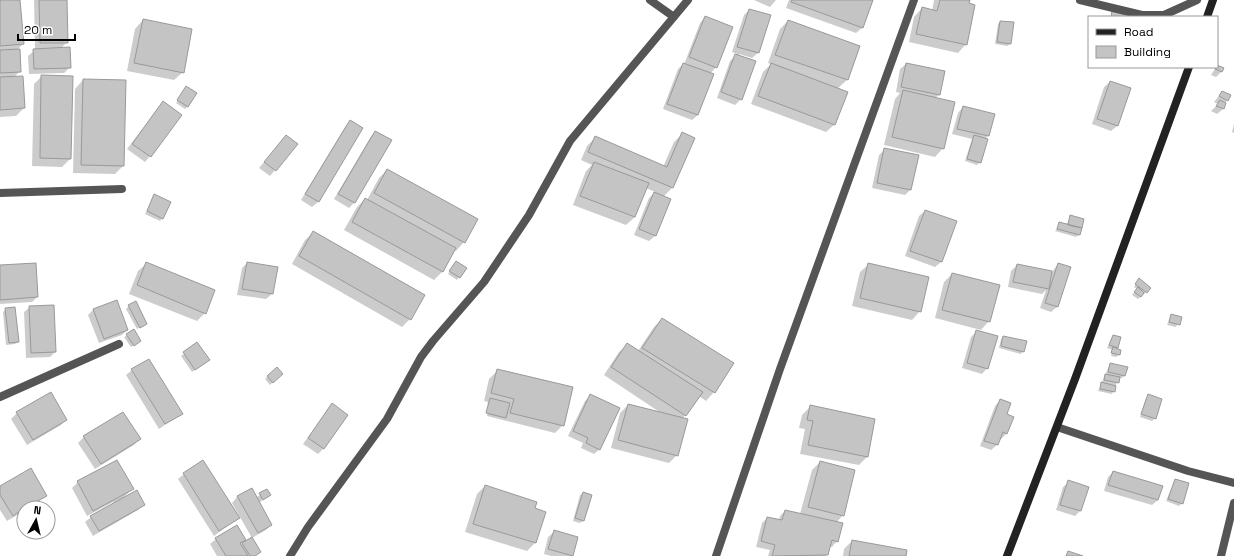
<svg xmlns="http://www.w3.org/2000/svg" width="1234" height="556" font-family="'Space Grotesk',sans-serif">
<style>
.shadow{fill:#0003}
.building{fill:#c4c4c4;stroke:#999}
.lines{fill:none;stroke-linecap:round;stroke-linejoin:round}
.street{stroke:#555;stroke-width:8}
.secondary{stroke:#222;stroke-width:8}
</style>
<rect width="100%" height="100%" fill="#fff"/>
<!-- shadow -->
<path class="shadow" d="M0 0H19L23 44 17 50 20 71 14 77 24 108 16 116 0 117Z
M34 0H66L67 42 60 49 70 67 64 73 29 74 28 56 35 50Z
M754 0H776L770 7Z
M789 0H872L862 28 856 33 786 8Z
M934 0H969L966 44 958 53 909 42 914 17 922 8 932 11Z
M749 10 769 16 758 53 752 58 739 54 741 99 735 105 717 98 730 61 737 54 732 52 744 15Z
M705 17 716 67 710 74 698 115 692 120 663 109 678 69 685 62 700 23Z
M143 20 183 72 174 80 127 71 135 29Z
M788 21 859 46 847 80 837 89 835 124 826 132 751 104 763 72 771 64 768 63 780 29Z
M1000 22 1010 43 1008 46 995 44 998 24Z
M906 64 939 95 935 98 943 148 935 157 884 145 895 99 900 93 896 92 900 69Z
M1216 67 1222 71 1216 77 1211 75Z
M42 76 70 159 62 167 32 166 34 84Z
M83 80 123 166 115 174 73 173 75 89Z
M1110 82 1130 88 1117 126 1111 131 1092 124 1104 87Z
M184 90 188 106 185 109 176 103Z
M1222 92 1227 100 1223 109 1217 114 1211 111 1218 104 1214 102Z
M163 102 150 156 145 162 127 149Z
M963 107 988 136 985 139 980 162 977 165 965 161 972 139 952 134 958 113Z
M350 121 362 128 318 202 312 207 301 200 345 127Z
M1234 124V133L1232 132Z
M375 132 390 141 354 203 349 208 334 199 370 138Z
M682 134 694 138 672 188 663 197 670 199 655 236 649 241 634 235 649 198 655 192 646 188 635 217 626 225 573 205 586 171 592 165 581 160 587 146 595 138 663 167 674 142Z
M286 136 296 145 270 176 259 168Z
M885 149 910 190 905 195 872 188 879 155Z
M387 170 464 242 456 251 454 250 442 272 434 280 344 230 357 207 365 199 367 200 379 178Z
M155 195 162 218 160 221 145 214Z
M925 211 955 222 941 262 935 267 905 256 919 216Z
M1071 216 1079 235 1076 237 1055 231 1060 224 1066 225Z
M314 232 410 319 402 327 292 264 305 240Z
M147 263 205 313 197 321 129 294 138 271Z
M247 263 272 294 266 299 237 295 242 268Z
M869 264 920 311 912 320 852 306 860 272Z
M1058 264 1070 267 1057 307 1051 312 1040 308 1046 290 1042 294 1008 287 1011 271 1017 265 1052 272Z
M454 265 459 277 457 280 448 274Z
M0 266 37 297 32 302 0 304Z
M952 274 989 321 981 330 935 318 944 282Z
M1137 282 1150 289 1138 299 1132 295 1137 289 1134 287Z
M129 306 144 326 137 329 126 309Z
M30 307 55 352 50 357 26 358 24 312Z
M6 309 18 342 15 344 6 345 3 312Z
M94 309 127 330 122 335 99 343 88 315Z
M1171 315 1180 318 1176 327 1167 325Z
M662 319 732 363 714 392 706 401 699 396 682 419 677 455 669 463 611 448 620 413 628 405 661 413 604 375 619 352 628 344 638 351 654 327Z
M977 331 987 368 982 374 962 368 971 337Z
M127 335 138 343 131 347 124 337Z
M1113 336 1117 347 1115 349 1119 355 1116 357 1111 356 1113 350 1107 348Z
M1003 337 1023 351 1021 354 999 348 1001 339Z
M197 344 206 362 192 372 181 356Z
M1110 364 1126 368 1124 376 1122 378H1119L1112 394 1098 391Z
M277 368 282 374 270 385 265 379Z
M132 370 181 414 159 429 126 375Z
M498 370 563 425 555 433 487 416 490 403H488L484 416 488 402 484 401 489 379Z
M50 393 66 419 61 425 27 445 11 419 17 413Z
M1148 395 1155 418 1152 421 1140 417 1146 398Z
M590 396 600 449 594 454 581 448 583 443 568 436 585 401Z
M1000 400 1006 415 1007 433 1001 439 999 438 997 445 991 450 980 446 995 406Z
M332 404 324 448 318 454 303 444Z
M810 407 874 419 867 457 859 465 800 454 805 429 799 428 802 415Z
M84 437 139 439 134 445 95 469 78 443Z
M117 461 132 489 124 497 144 504 138 510 93 536 85 522 91 517 114 504 113 502 87 516 72 488 78 482Z
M820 462 843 515 836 523 837 541 832 547 829 546 826 556H768L770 550 756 547 762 523 767 518 779 520 780 516 785 511 800 514 812 470Z
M1113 472 1162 487 1158 500 1152 505 1104 491 1108 477Z
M184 474 238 518 214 536 178 479Z
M1175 480 1182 503 1179 506 1166 501Z
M1069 482 1088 488 1080 511 1075 516 1056 510 1063 487Z
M485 486 544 512 535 543 527 551 465 532 477 494Z
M0 488 46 496 29 508H24V511L7 521 0 510Z
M251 490 256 498 266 490 269 495 259 503 271 525 266 530 252 538 260 552 255 556H217L210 544 216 539H245L241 544 252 538 232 503 237 497Z
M583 493 591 495 583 521 580 523 573 521 580 495Z
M554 532 572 555 571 556H551L544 554 548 537Z
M852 541 905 556H843L844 549Z"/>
<!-- building -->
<path class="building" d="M0 0H20L24 44 0 46Z
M39 0H67L68 43H40Z
M792 0H873L863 28 791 2Z
M940 0H970L969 3 975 5 967 45 916 34 922 7 937 11Z
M749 9 771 15 759 53 737 47Z
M1112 11 1133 16V17H1111Z
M705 16 733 27 717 68 689 57Z
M143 19 192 29 184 73 134 63Z
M788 20 860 46 848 80 775 55Z
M1000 21 1014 22 1011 44 997 42Z
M70 47 71 68 34 69 33 49Z
M20 49 21 72 0 73V50Z
M735 54 756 61 742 100 721 92Z
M683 63 714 74 698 115 667 104Z
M771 63 848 92 835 125 758 96Z
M906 63 945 71 940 95 901 87Z
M1217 65 1224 68 1222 72 1215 69Z
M41 75 73 76 71 159 40 158Z
M23 76 25 108 0 110V77Z
M83 79 126 80 124 166 81 165Z
M1110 81 1131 88 1118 126 1097 119Z
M186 86 197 93 188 107 177 100Z
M903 90 955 102 944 149 892 137Z
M1222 91 1231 95 1228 101 1219 96Z
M1220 100 1226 103 1224 109 1216 106Z
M163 101 182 115 151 157 132 144Z
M963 106 995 114 989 136 957 129Z
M350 120 363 128 319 202 305 194Z
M375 131 392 140 355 203 338 194Z
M682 132 695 138 673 188 588 152 595 136 667 167Z
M286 135 298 144 276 171 264 162Z
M974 135 988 139 981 163 967 159Z
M884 148 919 155 911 190 877 183Z
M594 162 649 183 635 217 580 196Z
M387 169 478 219 465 243 374 193Z
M654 192 671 199 656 236 639 229Z
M154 194 171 202 163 219 147 211Z
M365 198 456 248 443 272 352 222Z
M925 210 957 221 942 262 910 251Z
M1070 215 1084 219 1082 228 1068 225Z
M1059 222 1082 228 1080 235 1057 229Z
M313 231 425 295 411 320 299 256Z
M456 261 467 268 460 278 449 271Z
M146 262 215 290 206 314 137 285Z
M247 262 278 267 273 294 242 289Z
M36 263 38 297 0 300V265Z
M868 263 929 277 921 312 860 298Z
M1058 263 1071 267 1058 307 1045 303Z
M1017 264 1052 271 1049 289 1013 282Z
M952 273 1000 285 990 322 942 310Z
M1139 278 1151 288 1147 293 1135 284Z
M1138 287 1144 293 1141 297 1134 292Z
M117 300 128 330 104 339 93 309Z
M136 301 147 324 140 328 128 305Z
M54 305 56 352 31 353 29 306Z
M15 307 19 342 9 343 5 308Z
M1171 314 1182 317 1180 325 1169 322Z
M662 318 734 363 715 393 642 348Z
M134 329 141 341 134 346 126 334Z
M976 330 998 336 988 369 967 363Z
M1113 335 1121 337 1118 348 1109 345Z
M1003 336 1027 341 1024 352 1001 346Z
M197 342 210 360 195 370 183 352Z
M627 343 703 392 686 416 611 367Z
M1113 347 1121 350 1120 355 1111 353Z
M149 359 183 414 165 424 131 369Z
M1110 363 1128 367 1125 376 1108 372Z
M277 367 283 374 273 383 267 376Z
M497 369 573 387 564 426 510 413 514 399 491 393Z
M1105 374 1120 377 1119 383 1104 380Z
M1101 382 1116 386 1115 392 1100 389Z
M51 392 67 420 33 440 16 412Z
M590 394 620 408 600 450 586 443 588 438 573 431Z
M1148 394 1162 399 1156 419 1141 414Z
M490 398 510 403 506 418 486 413Z
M1000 399 1011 403 1007 414 1014 417 1007 434 1003 432 998 445 984 441Z
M332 403 348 415 324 449 308 438Z
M628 404 688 419 678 456 618 440Z
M810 405 875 419 868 457 808 445 813 421 807 420Z
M123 412 141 439 101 464 83 436Z
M117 460 134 489 93 511 77 481Z
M203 460 240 518 219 531 183 473Z
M820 461 855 470 844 516 808 507Z
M31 468 47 496 24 508 13 516 0 495V486Z
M1113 471 1163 486 1158 500 1108 485Z
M1175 479 1189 483 1183 504 1168 499Z
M1068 480 1089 487 1081 511 1060 505Z
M485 485 537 502 535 508 546 512 536 543 473 524Z
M252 488 272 525 258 533 237 496Z
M267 489 271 495 263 500 259 493Z
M137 490 145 505 99 531 90 516Z
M583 492 592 495 584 521 575 518Z
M785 510 843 523 838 542 832 540 828 555 772 556 775 545 761 541 767 517 782 520Z
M237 525 246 540 240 543 248 556H226L215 538Z
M554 530 578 537 573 556 548 549Z
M252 537 261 552 255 556H250L242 543Z
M852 540 907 550 906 556H849Z
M1068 551 1083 556H1066Z"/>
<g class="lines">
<!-- street -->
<path class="street" d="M650 0 674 17
M1080 0 1142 15H1164L1197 0
M0 193 122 189
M0 397 119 344
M1057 427 1188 471 1234 483
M290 556 308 527 387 419 421 357 433 341 484 282 529 215 570 141 688 0
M716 556 780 369 914 0
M1221 556 1234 503"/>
<!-- secondary -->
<path class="secondary" d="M1207 17 1213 0
M1007 556 1075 379 1189 67"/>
</g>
<!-- legend -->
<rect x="1088" y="16" width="130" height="52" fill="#ffffff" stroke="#999999"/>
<rect x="1096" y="29" width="20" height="6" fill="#222222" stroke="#999999"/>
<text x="1124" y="36" font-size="12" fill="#000000">Road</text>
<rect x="1096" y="46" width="20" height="12" fill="#c4c4c4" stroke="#999999"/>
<text x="1124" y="56" font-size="12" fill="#000000">Building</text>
<!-- north arrow -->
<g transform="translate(36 520) rotate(8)"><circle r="19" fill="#ffffff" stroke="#999999"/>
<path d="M0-3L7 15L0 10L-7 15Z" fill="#000000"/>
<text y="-6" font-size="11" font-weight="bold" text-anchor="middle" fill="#000000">N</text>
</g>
<!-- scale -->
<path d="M18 34v6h57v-6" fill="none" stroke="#000000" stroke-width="2"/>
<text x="24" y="34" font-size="12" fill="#000000" stroke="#ffffff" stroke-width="3" paint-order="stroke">20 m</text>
</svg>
